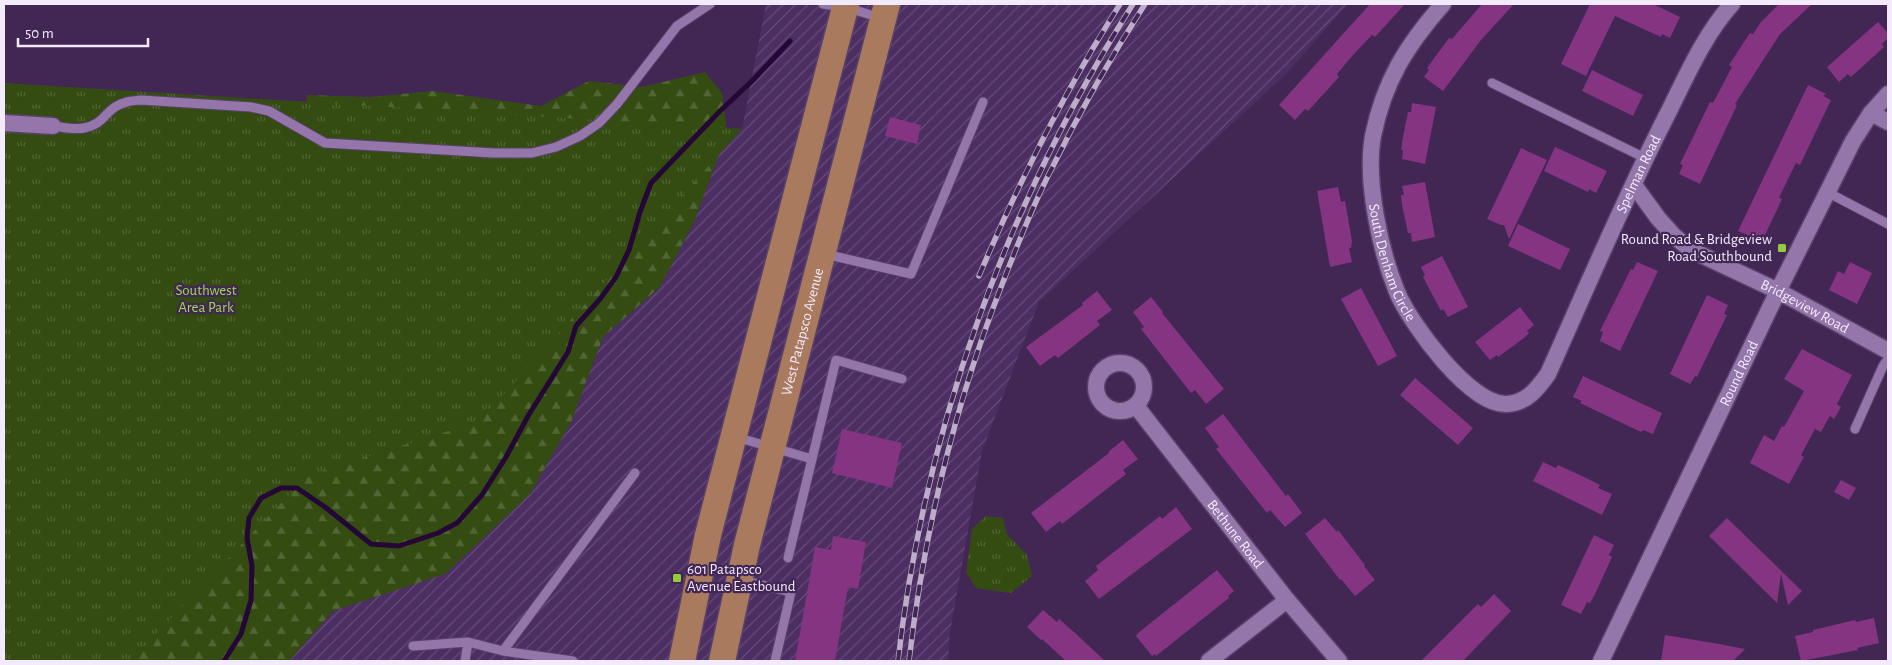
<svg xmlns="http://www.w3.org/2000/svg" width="1892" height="665" font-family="'Alegreya Sans',sans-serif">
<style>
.industrial{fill:url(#industrial-furrows)}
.forest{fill:url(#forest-firs)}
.park{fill:url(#park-tufts)}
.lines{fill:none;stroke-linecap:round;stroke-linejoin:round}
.stream{stroke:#240736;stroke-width:5}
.building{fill:#843481}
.service-casing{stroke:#594269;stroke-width:11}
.minor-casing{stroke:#594269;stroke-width:19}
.primary-casing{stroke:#594269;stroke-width:29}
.service{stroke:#9476ab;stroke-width:9}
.minor{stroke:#9476ab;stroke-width:16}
.primary{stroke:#aa7a5f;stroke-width:26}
.rail-casing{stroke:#bcadc8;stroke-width:5.5}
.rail{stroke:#422755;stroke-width:4;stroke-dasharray:11;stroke-linecap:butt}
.poi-dot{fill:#93cd3e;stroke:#422755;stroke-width:2}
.labels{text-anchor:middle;stroke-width:4.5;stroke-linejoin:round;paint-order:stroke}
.street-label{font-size:15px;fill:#f3eafc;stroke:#422755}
.poi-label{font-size:15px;fill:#f3eafc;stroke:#422755;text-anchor:end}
.park-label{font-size:15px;fill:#9ed84e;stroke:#422755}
</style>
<defs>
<pattern id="industrial-furrows" width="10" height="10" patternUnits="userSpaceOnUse" patternTransform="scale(1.25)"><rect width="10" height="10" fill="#4c2e62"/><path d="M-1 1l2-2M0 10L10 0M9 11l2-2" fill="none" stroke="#664c79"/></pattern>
<pattern id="forest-firs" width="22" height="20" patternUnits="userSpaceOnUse" patternTransform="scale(1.25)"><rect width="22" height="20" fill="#344c12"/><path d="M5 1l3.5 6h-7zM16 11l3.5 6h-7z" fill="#526635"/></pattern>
<pattern id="park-tufts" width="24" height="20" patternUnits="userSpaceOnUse" patternTransform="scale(1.25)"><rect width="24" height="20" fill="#344c12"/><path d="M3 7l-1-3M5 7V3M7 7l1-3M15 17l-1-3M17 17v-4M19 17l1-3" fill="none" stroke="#526635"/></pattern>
</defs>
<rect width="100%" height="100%" fill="#422755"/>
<!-- industrial -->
<path class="industrial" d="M766 4H1348L1285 75 1039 302 982 451 950 632 948 661H289L333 611 445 573 571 422 603 337 660 287 694 222 727 133 742 129Z"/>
<!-- forest -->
<path class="forest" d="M705 72 722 93 727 133 694 222 660 287 603 337 571 422 530 494 445 574 333 611 289 661H4L319 159 306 95 370 97 433 91 541 106 589 81 642 87Z"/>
<!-- park -->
<path class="park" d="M4 83 742 129 480 421 307 476 130 661H4Z
M986 516 1003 518 1007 534 1027 555 1032 576 1011 593 976 588 966 572 972 529Z"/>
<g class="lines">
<!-- stream -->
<path class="stream" d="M224 661 241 634 251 600 252 566 247 538 249 518 261 498 281 488H297L325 507 371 544 399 546 438 533 457 523 482 495 506 457 528 416 568 352 576 326 600 299 616 277 629 250 640 212 651 183 721 110 752 81 790 41"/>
</g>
<!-- building -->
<path class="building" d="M1370 4H1405L1375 37 1372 35 1353 55 1337 74 1339 77 1308 111 1305 109 1295 120 1279 105Z
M1482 4H1514L1481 40 1443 91 1424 77 1429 70 1427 68 1449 38 1452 39Z
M1590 4H1653L1680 17 1670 38 1662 34 1661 37 1615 16 1586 76 1561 64Z
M1779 4H1812L1780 34 1735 104 1737 105 1700 184 1679 174 1683 165 1680 164 1710 102 1713 103 1732 67 1729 65 1750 33 1753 34 1761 22Z
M1878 22 1888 33V38L1882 44 1884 47 1851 77 1848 74 1839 82 1827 67Z
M1592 70 1643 95 1633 116 1582 91Z
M1808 85 1826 94 1823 96 1831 100 1800 165 1796 163 1789 177 1779 198 1782 199 1765 235 1762 234 1759 240 1738 231Z
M1412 103 1436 107 1425 164 1402 159 1403 150H1401L1403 137 1408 112H1411Z
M890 117 921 125 917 144 885 136Z
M1555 147 1607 171 1596 193 1589 189 1588 192 1544 171Z
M1521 148 1547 160 1509 239 1504 225H1501L1487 219Z
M1425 182 1435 237 1412 242 1411 233H1408L1402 205 1401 195H1404L1402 186Z
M1338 187 1341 202 1345 201 1352 241 1351 248H1349L1352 262 1330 267 1317 191Z
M1518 224 1570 249 1560 270 1508 246Z
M1442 256 1468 307 1448 317 1443 309 1441 311 1423 277 1425 275 1421 267Z
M1637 262 1658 271 1620 351 1600 341 1603 332 1600 331 1631 269 1633 270Z
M1850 262 1872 273 1857 304 1829 290 1838 271 1844 274Z
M1361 288 1397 356 1378 366 1341 299Z
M1097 291 1112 310 1097 321 1100 325 1067 351 1058 358 1055 355 1040 366 1026 347 1083 305 1082 303Z
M1707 295 1728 305 1724 314 1727 315 1697 377 1695 376 1690 384 1670 374Z
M1151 297 1163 312 1162 313 1224 389 1206 404 1195 390 1191 393 1141 329 1144 327 1133 312Z
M1520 307 1534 325 1527 331 1529 333 1524 338 1498 357 1497 355 1490 360 1475 342Z
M1802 349 1852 375 1837 404 1841 407 1834 419 1830 416 1821 432 1815 429 1801 455 1804 457 1789 484 1750 463 1764 435 1774 441 1782 426 1784 427 1804 391 1784 379Z
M1583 376 1662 413 1653 434 1643 430 1641 432 1580 403 1582 401 1573 397Z
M1415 378 1473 428 1458 445 1400 395Z
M1223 414 1286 496 1288 494 1302 513 1285 527 1270 510 1267 513 1216 449 1219 447 1205 428Z
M842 429 902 443 892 488 832 473Z
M1123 440 1138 459 1123 470 1126 474 1062 524 1060 521 1046 532 1031 513 1109 453 1108 452Z
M1543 462 1556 468 1558 465 1584 477 1600 485 1598 488 1612 494 1602 515 1533 481Z
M1841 480 1856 488 1849 500 1834 492Z
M1176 507 1192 529 1099 599 1085 581 1098 570 1096 566 1160 516 1162 519Z
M1325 518 1337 532 1338 530 1365 565 1364 566 1375 580 1355 596 1341 579 1340 580 1305 534Z
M1727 518 1802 591 1788 605 1781 574 1777 603 1709 536Z
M1594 535 1614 545 1609 555 1612 557 1595 594 1590 603 1587 602 1581 614 1561 605Z
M833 536 866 542 858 589 848 587 835 661H795L815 547 831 550Z
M1217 570 1234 591 1228 596 1229 598 1156 656 1155 654 1152 656 1136 636 1138 633Z
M1494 594 1511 611 1463 661H1421L1478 604 1481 607Z
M1043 610 1057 622 1059 619 1074 632 1105 661H1066L1042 639 1041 640 1027 627Z
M1874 618 1879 643 1857 648 1858 650 1801 661 1795 636 1813 632V630L1855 620 1856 622Z
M1665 635 1719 644 1745 649 1733 661H1661Z"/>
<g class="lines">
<!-- service casing -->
<g class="service-casing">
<path id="service" d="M823 4 845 7 881 18
M1492 83 1645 158
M53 126C62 127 75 130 84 128 103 124 103 115 115 107 124 101 132 101 141 100L251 107 269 111 325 143 494 153H532L556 147 580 136 599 123 617 104 677 26 710 4
M1827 192 1888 224
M825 254 911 274 983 102
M1855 429 1883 366 1888 359
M736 437 812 459
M788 558 836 360 902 379
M741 580 791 592 775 661
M413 646 468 642 503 651 573 661
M503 651 635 473
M465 661 468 642"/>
</g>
<!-- minor casing -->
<g class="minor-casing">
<g id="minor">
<path id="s1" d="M1443 4C1407 45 1384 81 1373 136 1365 180 1380 250 1397 292 1410 323 1470 406 1507 404 1527 403 1538 388 1548 374 1587 287 1624 199 1667 115 1686 77 1704 35 1732 4"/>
<path d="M1871 113 1888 122"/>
<path d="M4 123 53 126"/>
<path id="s2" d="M1634 185 1658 218 1674 236 1691 250 1778 291 1888 351"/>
<circle cx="1120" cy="387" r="24"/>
<path id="s3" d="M1136 406 1287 600 1339 661"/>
<path d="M1209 661 1287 600"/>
<path id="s4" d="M1601 661 1778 291 1853 141 1871 113 1888 94"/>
</g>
</g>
<!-- primary casing -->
<g class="primary-casing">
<g id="primary">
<path d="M682 661 708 535 846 4"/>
<path id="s5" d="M722 661 747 545 887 4"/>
</g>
</g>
<!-- service -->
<use href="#service" class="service"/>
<!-- minor -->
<use href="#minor" class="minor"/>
<!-- primary -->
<use href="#primary" class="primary"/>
<!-- rail casing -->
<g class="rail-casing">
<path id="rail" d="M979 276C1019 181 1065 91 1120 4
M898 661C925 427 1007 203 1133 4
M909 661C924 531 955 404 1003 282 1018 243 1033 205 1052 168 1080 111 1111 57 1145 4"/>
</g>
<!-- rail -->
<use href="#rail" class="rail"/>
</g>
<!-- markers -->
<g class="poi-dot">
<rect x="1777" y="243" width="10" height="10" rx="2.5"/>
<rect x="672" y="573" width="10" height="10" rx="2.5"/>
</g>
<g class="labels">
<!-- street labels -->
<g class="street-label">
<text dy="5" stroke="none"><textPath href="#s1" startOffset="745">Spelman Road</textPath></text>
<text dy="5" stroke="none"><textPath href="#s1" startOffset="281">South Denham Circle</textPath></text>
<text dy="5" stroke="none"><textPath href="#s2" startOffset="214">Bridgeview Road</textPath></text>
<text dy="5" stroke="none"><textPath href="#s5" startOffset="339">West Patapsco Avenue</textPath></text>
<text dy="5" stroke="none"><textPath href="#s4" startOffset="319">Round Road</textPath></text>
<text dy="5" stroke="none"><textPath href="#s3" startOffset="162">Bethune Road</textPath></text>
</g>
<!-- poi labels -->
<g class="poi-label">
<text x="1772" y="244">Round Road &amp; Bridgeview<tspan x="1772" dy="17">Road Southbound</tspan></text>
<text x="687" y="574" text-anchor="start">601 Patapsco<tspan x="687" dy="17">Avenue Eastbound</tspan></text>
</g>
<!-- park labels -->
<g class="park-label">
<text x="206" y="295">Southwest<tspan x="206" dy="17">Area Park</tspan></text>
</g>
</g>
<!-- border -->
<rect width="1892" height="665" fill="none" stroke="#f3eafc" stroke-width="10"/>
<!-- scale -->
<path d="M18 38v8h130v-8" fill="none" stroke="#f3eafc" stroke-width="2.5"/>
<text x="25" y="38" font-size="15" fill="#f3eafc" stroke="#422755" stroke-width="4" paint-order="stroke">50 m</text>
</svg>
